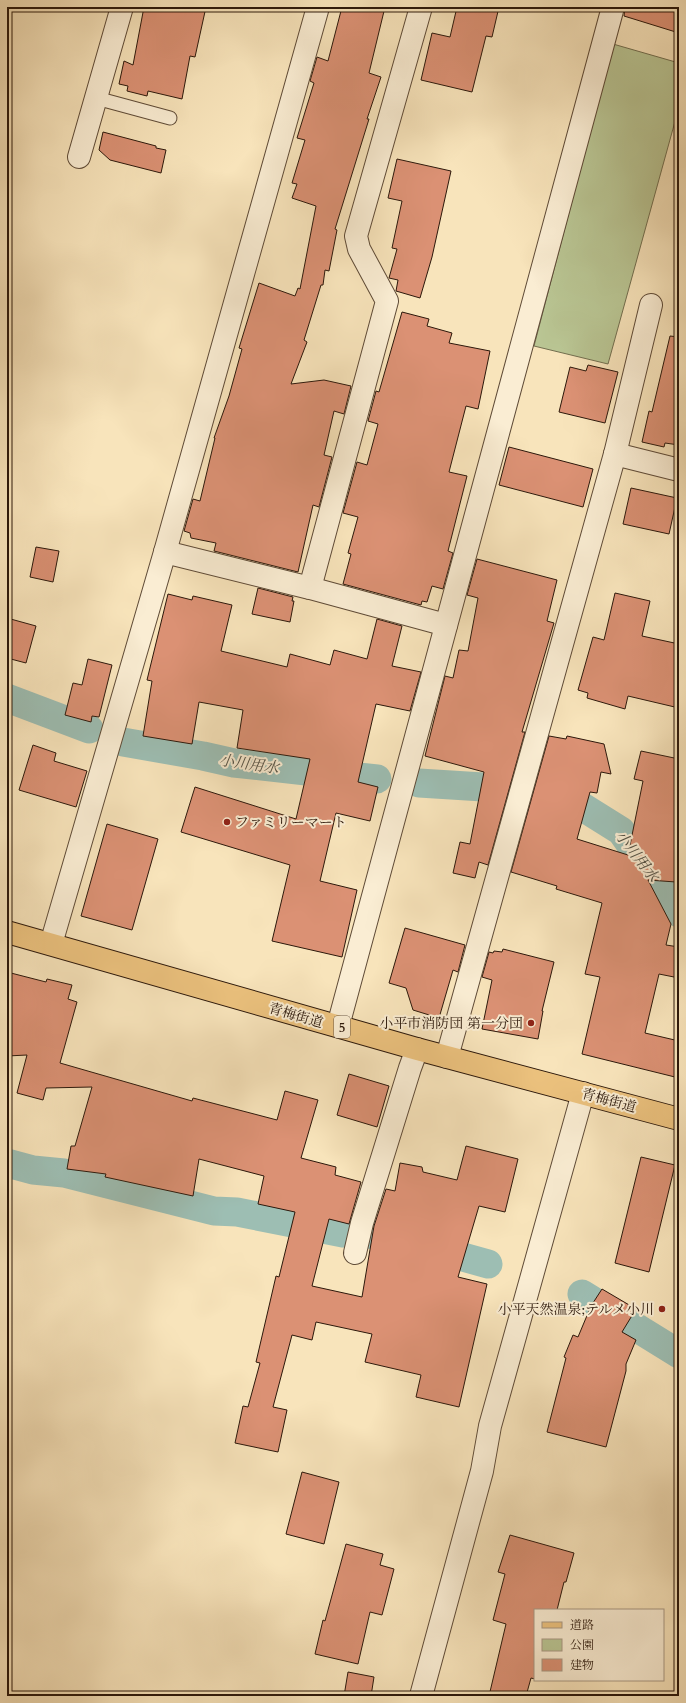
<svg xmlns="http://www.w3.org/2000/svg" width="686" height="1703" viewBox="0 0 686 1703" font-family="Cardo,'Noto Serif JP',serif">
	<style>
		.green { fill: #b9c593; stroke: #726e4f }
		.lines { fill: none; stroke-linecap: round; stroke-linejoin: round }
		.canal { stroke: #9dbeb3; stroke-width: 29 }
		.building { fill: #db9174; stroke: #2c180b }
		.service-casing { stroke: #5f4b37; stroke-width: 15 }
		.minor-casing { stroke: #5f4b37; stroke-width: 24 }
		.tertiary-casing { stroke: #5f4b37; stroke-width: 24 }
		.primary-casing { stroke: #2c180b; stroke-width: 24 }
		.service { stroke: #faedd3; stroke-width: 13 }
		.minor { stroke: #faedd3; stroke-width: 22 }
		.tertiary { stroke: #faedd3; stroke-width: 22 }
		.primary { stroke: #ecc27e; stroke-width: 22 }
		.poi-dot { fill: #8f2418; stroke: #faedd3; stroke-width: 1.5 }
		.labels { text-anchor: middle; stroke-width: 4; stroke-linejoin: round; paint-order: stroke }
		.shield { fill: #faedd3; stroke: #6a5847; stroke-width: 1 }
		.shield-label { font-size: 13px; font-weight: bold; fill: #2c180b }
		.poi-label { font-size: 14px; fill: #2c180b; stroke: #faedd3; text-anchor: end }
		.street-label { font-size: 14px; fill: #2c180b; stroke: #faedd3 }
		.water-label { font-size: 15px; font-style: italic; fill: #545246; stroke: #faedd3 }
	</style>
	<rect width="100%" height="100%" fill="#f8e4bb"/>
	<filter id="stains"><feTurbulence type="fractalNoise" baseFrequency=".005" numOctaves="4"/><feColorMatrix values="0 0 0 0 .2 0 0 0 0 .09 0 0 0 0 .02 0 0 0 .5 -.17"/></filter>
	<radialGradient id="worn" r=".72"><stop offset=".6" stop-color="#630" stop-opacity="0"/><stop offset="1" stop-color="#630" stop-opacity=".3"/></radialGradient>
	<!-- green -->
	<path class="green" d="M613 44 679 63V107L608 364 534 346Z"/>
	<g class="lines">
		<!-- canal -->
		<g class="canal">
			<path d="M7 698 89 729"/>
			<path d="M123 742 203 756 234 763 377 779"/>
			<path d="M419 783 499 788"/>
			<path d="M548 797 573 801 621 831 679 913"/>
			<path d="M7 1163 33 1170 64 1173 214 1211 237 1212 343 1233 384 1235 488 1264"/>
			<path d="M582 1294 679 1354"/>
		</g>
	</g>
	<!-- building -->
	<g class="building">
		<path d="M144 7H206L195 57 190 56 182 99 148 91 147 96 127 91 128 86 119 84 124 61 133 65Z"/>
		<path d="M342 7H385L369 73 381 77 367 119H369L335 229 337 230 329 271 325 270 323 285H321L304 340 307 342 291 384 324 380 351 386 344 414 334 411 324 455 332 457 319 507 313 505 298 572 214 551 216 543 191 538 190 533 184 531 193 499 200 501 215 438H214L229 396 242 349 239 348 259 283 295 296 298 288 300 289 316 206 292 198 297 184 292 183 305 140 297 138 314 83 310 81 317 57 328 61Z"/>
		<path d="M457 7H499L492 37 486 36 472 92 421 80 432 33 450 37Z"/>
		<path d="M625 7H679V33L624 16Z"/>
		<path d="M103 132 156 146V148L166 150 161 173 110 160 99 150Z"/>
		<path d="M397 159 451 171 432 257 420 298 396 291 398 280 389 278 397 249 392 248 402 201 388 198Z"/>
		<path d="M402 312 429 319 427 326 452 333 449 343 490 351 478 409 466 406 449 472 467 476 448 551 453 553 443 589 432 586 427 602 422 601 421 605 343 584 351 554 348 553 358 517 343 513 357 462 367 465 378 424 368 421 376 391 379 392Z"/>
		<path d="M670 336 679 337V445L665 443 664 447 642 442 649 411 652 412Z"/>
		<path d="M588 365 618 372 605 423 559 412 570 367 586 371Z"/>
		<path d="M509 447 593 469 583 507 499 485Z"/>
		<path d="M631 488 677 498 669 534 623 524Z"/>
		<path d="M36 547 59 551 53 582 30 577Z"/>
		<path d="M477 559 557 580 547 621 554 623 522 732H525L488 865 479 862 475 878 453 873 460 842 470 844 484 772 425 756 445 676 453 678 459 650 468 651 478 598 467 595Z"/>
		<path d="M258 588 293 597 292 601H294L290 622 252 614Z"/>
		<path d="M615 593 650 601 642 636 679 644V708L628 696 625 709 587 698 588 693 578 690 593 637 604 640Z"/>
		<path d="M168 594 192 600 193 596 232 605 221 651 287 667 290 654 330 665 334 650 367 659 377 619 402 626 392 666 421 672 410 711 376 704 358 782 378 787 370 821 336 813 320 881 357 890 342 957 272 941 290 865 181 832 195 787 296 819 310 759 237 748 243 710 199 702 192 744 143 736 152 681 147 680Z"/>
		<path d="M7 618 36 626 26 663 7 658Z"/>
		<path d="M88 659 112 665 99 717 92 716 91 722 65 715 73 683 82 685Z"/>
		<path d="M549 736 566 739 567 736 604 744 611 774 601 772 597 793 590 792 577 839 628 855 643 781 634 779 641 751 679 759V857L676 882 648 880 671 924 666 945 679 947V978L659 974 645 1033 679 1041V1078L582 1054 600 977 585 974 602 903 556 889 557 886 511 872Z"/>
		<path d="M33 745 56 753 54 761 87 771 76 807 19 790Z"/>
		<path d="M107 824 158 839 132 930 81 916Z"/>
		<path d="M405 928 465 945 458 972 453 970 439 1018 413 1010 406 988 389 983Z"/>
		<path d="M503 949 554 962 542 1011H543L538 1039 482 1029 492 980 482 977 489 952 493 953 494 951 502 952Z"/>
		<path d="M7 972 46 982 47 979 72 985 68 999 77 1002 60 1063 192 1101 193 1098 277 1120 285 1091 318 1100 301 1158 336 1167 335 1175 361 1182 349 1224 329 1219 312 1286 362 1297 374 1226 386 1189 395 1191 400 1163 422 1167 423 1172 457 1180 466 1146 518 1159 505 1212 479 1206 458 1277 487 1284 459 1407 416 1397 421 1375 365 1362 372 1334 316 1322 312 1340 292 1335 273 1407 287 1410 278 1452 235 1443 243 1406 248 1407 260 1363 256 1362 270 1302 276 1276 279 1277 295 1212 258 1204 264 1176 199 1159 193 1196 105 1177 106 1174 67 1169 71 1146H75L92 1087 46 1088 43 1100 17 1093 27 1055 7 1056Z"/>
		<path d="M349 1074 389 1086 377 1127 337 1115Z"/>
		<path d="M641 1157 675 1165 649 1272 615 1263Z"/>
		<path d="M602 1289 636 1309 622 1332 636 1340 626 1364V1371L606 1447 547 1432 566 1358 564 1357 573 1335 578 1337 591 1306Z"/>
		<path d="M302 1472 339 1482 324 1544 286 1534Z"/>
		<path d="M510 1535 574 1553 566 1582H564L557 1610H535V1679L531 1678 526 1696H489L506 1624 493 1620 505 1574 498 1572Z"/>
		<path d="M346 1544 383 1554 380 1565 394 1569 382 1615 370 1612 358 1664 315 1654 323 1620 325 1621Z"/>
		<path d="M348 1672 374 1677 371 1696H344Z"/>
	</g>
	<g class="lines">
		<!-- service casing -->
		<g class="service-casing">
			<path id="service" d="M96 98 170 118"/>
		</g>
		<!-- minor casing -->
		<g class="minor-casing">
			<g id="minor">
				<path d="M79 157 122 7"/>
				<path d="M615 454 679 470"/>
				<path d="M165 552 310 588 446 625"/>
				<path d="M310 588 387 301 359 249 356 236 421 7"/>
				<path d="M51 944 165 552 318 7"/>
				<path d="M338 1026 613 7"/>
				<path d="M447 1057 615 454 651 305"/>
				<path d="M355 1253 362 1223 410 1068 417 1049"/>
			</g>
		</g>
		<!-- tertiary casing -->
		<g class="tertiary-casing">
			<path id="tertiary" d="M421 1696 482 1471 490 1426 583 1093"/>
		</g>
		<!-- primary casing -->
		<g class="primary-casing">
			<path id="primary" d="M7 932 417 1049 679 1119"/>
		</g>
		<!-- service -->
		<use href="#service" class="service"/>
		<!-- minor -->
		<use href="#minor" class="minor"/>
		<!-- tertiary -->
		<use href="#tertiary" class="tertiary"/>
		<!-- primary -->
		<use href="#primary" class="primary"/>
	</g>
	<!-- markers -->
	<g class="poi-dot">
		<circle cx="227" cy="822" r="4"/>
		<circle cx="531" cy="1023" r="4"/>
		<circle cx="662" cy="1309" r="4"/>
	</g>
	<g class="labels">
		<!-- shield labels -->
		<rect class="shield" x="334" y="1016" width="16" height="22" rx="3"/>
		<g class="shield-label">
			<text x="342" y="1032">5</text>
		</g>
		<!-- poi labels -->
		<g class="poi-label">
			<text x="235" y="827" text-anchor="start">ファミリーマート</text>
			<text x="523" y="1028">小平市消防団 第一分団</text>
			<text x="654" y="1314">小平天然温泉;テルメ小川</text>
		</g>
		<!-- street labels -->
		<g class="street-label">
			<text transform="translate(296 1015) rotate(16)" y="5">青梅街道</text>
			<text transform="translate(609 1100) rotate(15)" y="5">青梅街道</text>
		</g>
		<!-- water labels -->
		<g class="water-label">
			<text transform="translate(249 764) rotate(8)" y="5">小川用水</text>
			<text transform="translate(637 856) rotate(52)" y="5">小川用水</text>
		</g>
	</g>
	<!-- margin -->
	<rect width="686" height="1703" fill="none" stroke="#f8e4bb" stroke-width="24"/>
	<rect x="8" y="8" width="670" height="1687" fill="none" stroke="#2c180b" stroke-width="2"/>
	<rect x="12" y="12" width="662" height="1679" fill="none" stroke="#2c180b"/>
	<!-- legend -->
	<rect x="534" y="1609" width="130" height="72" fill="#faedd3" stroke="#a89883"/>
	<rect x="542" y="1622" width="20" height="6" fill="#ecc27e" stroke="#a89883"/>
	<text x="570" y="1629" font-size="12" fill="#2c180b">道路</text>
	<rect x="542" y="1639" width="20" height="12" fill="#b9c593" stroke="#a89883"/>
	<text x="570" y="1649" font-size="12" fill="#2c180b">公園</text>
	<rect x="542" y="1659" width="20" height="12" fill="#db9174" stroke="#a89883"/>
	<text x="570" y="1669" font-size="12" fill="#2c180b">建物</text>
	<rect width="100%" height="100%" filter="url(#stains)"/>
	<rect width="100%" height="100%" fill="url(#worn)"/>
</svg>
